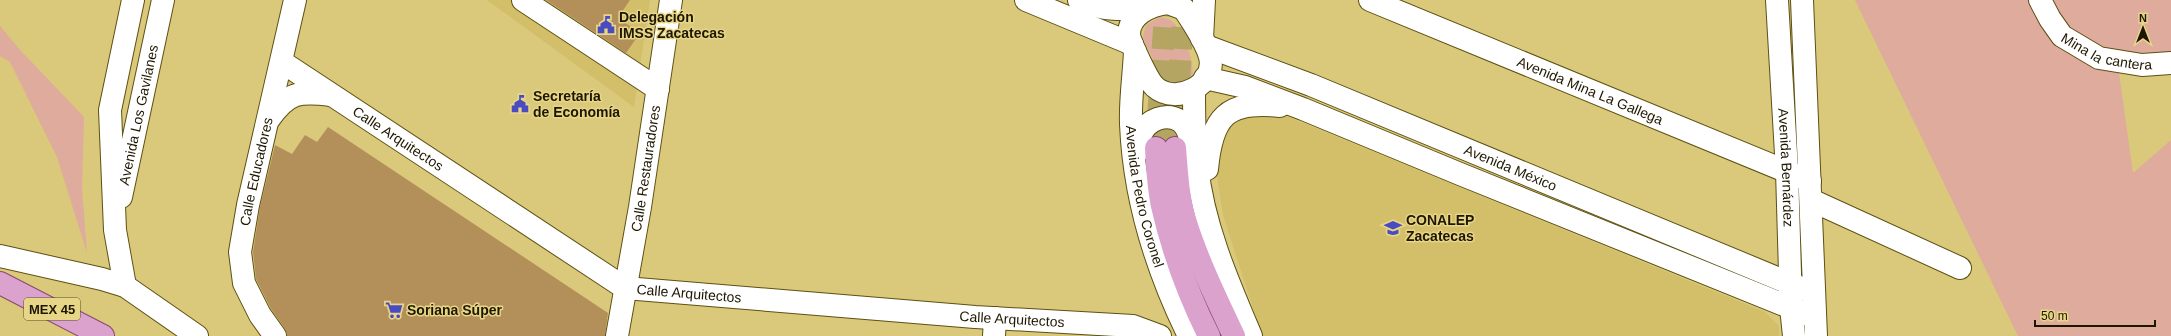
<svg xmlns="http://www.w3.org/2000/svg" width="2171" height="336" viewBox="0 0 2171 336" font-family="Helvetica,sans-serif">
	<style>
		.built { fill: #d3bf69 }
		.green { fill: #deab9c }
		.building { fill: #b3905a }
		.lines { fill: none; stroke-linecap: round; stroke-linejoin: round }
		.major-tunnel { stroke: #b4a562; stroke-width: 22; stroke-dasharray: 22 11; stroke-linecap: butt }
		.minor-casing { stroke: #5d5012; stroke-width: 24 }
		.major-casing { stroke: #894970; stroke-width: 24 }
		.minor { stroke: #fff; stroke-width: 22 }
		.major { stroke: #dba2ce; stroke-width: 22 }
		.labels { text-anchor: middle; stroke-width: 3; stroke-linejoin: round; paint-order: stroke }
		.shield { fill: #e7d588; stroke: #5a5029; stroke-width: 1 }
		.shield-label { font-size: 13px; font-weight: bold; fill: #1e1700 }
		.poi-label { font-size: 14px; font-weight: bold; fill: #1e1700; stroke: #e7d588; text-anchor: start }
		.street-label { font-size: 14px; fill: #1e1700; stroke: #e7d588 }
	</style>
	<rect width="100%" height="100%" fill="#dac87b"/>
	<!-- built -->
	<g class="built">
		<path d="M487 0H650L634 107Z"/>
		<path d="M1248 112 1281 114 1765 312 1779 326V336H1262L1223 215 1217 176 1221 142 1233 121Z"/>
	</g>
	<!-- green -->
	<g class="green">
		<path d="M1855 0H2171V71L2145 74 2119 73 2133 173 2171 140V336H2018Z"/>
		<path d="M1160 17C1165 18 1170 19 1174 23 1183 33 1196 65 1192 77L1179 85 1164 81 1144 41 1143 36 1146 25Z"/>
		<path d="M0 26 20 50 84 117 82 189 87 253 57 157 10 62 0 56Z"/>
	</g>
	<!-- building -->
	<g class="building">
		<path d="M546 0H630L618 18 640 33 626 53Z"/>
		<path d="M328 127 608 313 605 336H287L285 329 271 309 256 279 253 252 260 207 275 145 292 154 305 135 317 142Z"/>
	</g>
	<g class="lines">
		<!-- major-tunnel -->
		<g class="major-tunnel">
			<path d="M1156 148 1166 0"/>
			<path d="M1175 148 1184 0"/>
		</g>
		<!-- minor casing -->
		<g class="minor-casing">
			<g id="minor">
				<path d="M523 0 658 89"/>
				<path d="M1026 0 1132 44"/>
				<path d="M1079 0C1102 11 1124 10 1149 7V5"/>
				<path id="s1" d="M1370 0 1810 181"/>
				<path id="s2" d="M1777 0 1787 171 1791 307 1794 336"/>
				<path d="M1802 0 1816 336"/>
				<path id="s3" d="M2040 0 2050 19 2062 36 2099 58 2142 65 2171 63"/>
				<path d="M1168 3 1184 9C1193 23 1206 41 1210 57 1217 84 1177 106 1155 87 1148 81 1132 46 1129 36 1128 15 1150 5 1168 3Z"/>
				<path d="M1202 39 1204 0"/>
				<path id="s4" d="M1206 46 1311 85 1813 293"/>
				<path id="s5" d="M1135 51C1134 75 1130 100 1131 124 1134 197 1157 271 1189 336"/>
				<path id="s6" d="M282 62 625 288 975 317 1133 326 1160 336"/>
				<path d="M1205 78 1245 87 1303 109 1460 174 1814 317"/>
				<path d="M1194 90C1194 115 1194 141 1197 166 1203 225 1228 282 1251 336"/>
				<path d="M269 119C288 92 299 91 331 95"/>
				<path d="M1137 152C1138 147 1138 140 1141 134 1147 120 1166 112 1180 121 1188 126 1190 137 1192 146"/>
				<path d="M1207 169C1212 117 1226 100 1280 106"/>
				<path id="s7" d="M121 197 163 0"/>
				<path d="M1811 200 1960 268"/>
				<path d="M0 256 102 279 125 286 197 336"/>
				<path d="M125 286 115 230 110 110 133 0"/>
				<path id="s8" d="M275 336 260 315 244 283 240 252 248 205 295 0"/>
				<path id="s9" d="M617 336 640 207 671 0"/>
				<path d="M994 336 995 318"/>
			</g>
		</g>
		<!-- major casing -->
		<g class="major-casing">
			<g id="major">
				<path d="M1156 148C1157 168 1158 187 1162 206 1172 250 1189 296 1209 336"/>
				<path d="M1175 148C1177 172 1178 197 1185 220 1198 261 1216 298 1234 336"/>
				<path d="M0 283 103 336"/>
			</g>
		</g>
		<!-- minor -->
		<use href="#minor" class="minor"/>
		<!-- major -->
		<use href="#major" class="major"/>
	</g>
	<!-- icons -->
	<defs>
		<g id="civic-bare" transform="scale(1.38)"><path d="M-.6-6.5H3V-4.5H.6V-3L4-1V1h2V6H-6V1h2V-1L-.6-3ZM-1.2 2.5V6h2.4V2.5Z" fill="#494bc1" stroke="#e7d588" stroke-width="2.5" paint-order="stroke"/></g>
		<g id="school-bare" transform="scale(1.38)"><path d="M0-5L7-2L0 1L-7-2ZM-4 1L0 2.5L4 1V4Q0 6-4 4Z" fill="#494bc1" stroke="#e7d588" stroke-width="2.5" paint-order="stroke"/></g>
		<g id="supermarket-bare" transform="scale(1.38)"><path d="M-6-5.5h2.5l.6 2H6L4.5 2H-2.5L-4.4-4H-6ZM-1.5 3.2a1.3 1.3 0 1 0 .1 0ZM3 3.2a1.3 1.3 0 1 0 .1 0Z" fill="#494bc1" stroke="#e7d588" stroke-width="2.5" paint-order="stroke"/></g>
	</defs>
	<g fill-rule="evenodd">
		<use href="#civic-bare" x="606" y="25"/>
		<use href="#civic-bare" x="520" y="104"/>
		<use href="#school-bare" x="1393" y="228"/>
		<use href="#supermarket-bare" x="394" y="310"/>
	</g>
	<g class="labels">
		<!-- shield labels -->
		<rect class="shield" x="24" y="298" width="56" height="22" rx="3"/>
		<g class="shield-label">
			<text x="52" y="314">MEX 45</text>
		</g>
		<!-- poi labels -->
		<g class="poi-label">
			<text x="619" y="22">Delegación<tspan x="619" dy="16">IMSS Zacatecas</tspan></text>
			<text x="533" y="101">Secretaría<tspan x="533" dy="16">de Economía</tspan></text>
			<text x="1406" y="225">CONALEP<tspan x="1406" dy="16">Zacatecas</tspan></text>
			<text x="407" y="315">Soriana Súper</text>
		</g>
		<!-- street labels -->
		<g class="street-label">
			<text dy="5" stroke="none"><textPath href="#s3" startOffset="91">Mina la cantera</textPath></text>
			<text dy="5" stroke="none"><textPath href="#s1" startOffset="238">Avenida Mina La Gallega</textPath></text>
			<text dy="5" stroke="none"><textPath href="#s7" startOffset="84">Avenida Los Gavilanes</textPath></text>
			<text dy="5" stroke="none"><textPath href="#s6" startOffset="139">Calle Arquitectos</textPath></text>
			<text dy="5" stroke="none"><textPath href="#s9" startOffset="170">Calle Restauradores</textPath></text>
			<text dy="5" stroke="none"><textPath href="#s4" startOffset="328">Avenida México</textPath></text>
			<text dy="5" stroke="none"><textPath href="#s2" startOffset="168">Avenida Bernárdez</textPath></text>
			<text dy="5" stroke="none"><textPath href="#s8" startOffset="175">Calle Educadores</textPath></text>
			<text dy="5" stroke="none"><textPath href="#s5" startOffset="147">Avenida Pedro Coronel</textPath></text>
			<text dy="5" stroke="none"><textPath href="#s6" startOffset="475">Calle Arquitectos</textPath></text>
			<text dy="5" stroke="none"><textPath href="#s6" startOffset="799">Calle Arquitectos</textPath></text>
		</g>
	</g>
	<!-- north arrow -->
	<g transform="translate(2143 28)" stroke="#e7d588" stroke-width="3" paint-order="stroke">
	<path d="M0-3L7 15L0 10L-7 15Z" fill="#1e1700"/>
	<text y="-6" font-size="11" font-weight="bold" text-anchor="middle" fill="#1e1700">N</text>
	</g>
	<!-- scale -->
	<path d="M2035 320v6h120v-6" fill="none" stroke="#1e1700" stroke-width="2"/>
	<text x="2041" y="320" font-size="12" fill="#1e1700" stroke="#e7d588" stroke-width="3" paint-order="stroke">50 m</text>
</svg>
